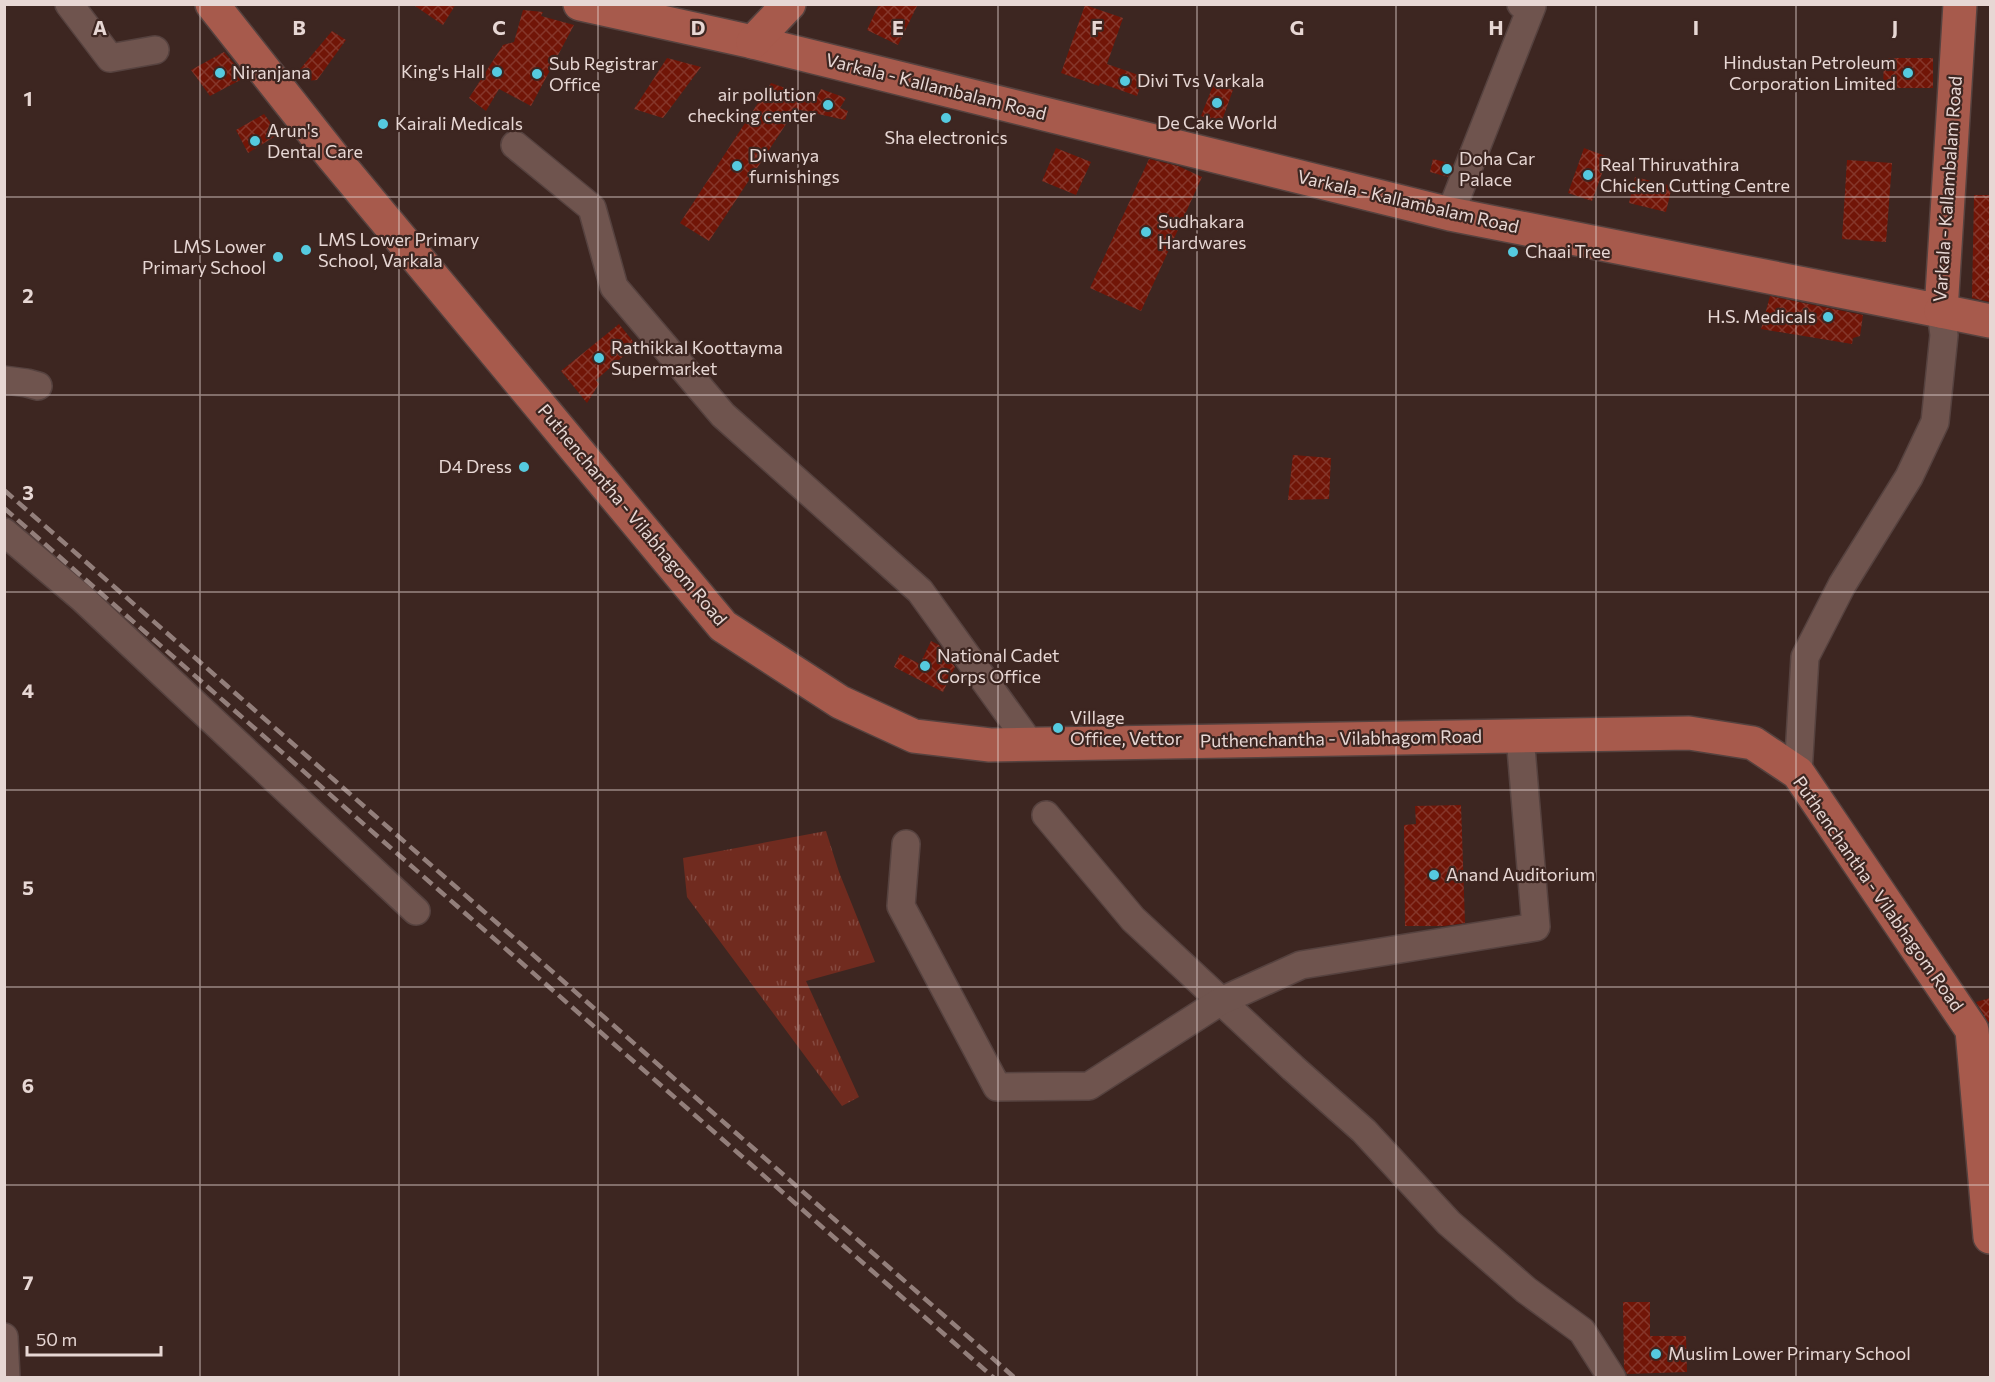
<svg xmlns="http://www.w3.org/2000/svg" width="1995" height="1382" viewBox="0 0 1995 1382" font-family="Commissioner,sans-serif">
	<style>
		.park { fill: url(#park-tufts) }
		.building { fill: url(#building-cross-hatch) }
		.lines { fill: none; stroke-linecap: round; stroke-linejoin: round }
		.minor-casing { stroke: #56423f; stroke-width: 30 }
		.major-casing { stroke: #56423f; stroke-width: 36 }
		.minor { stroke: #6f544e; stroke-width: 27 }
		.major { stroke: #a75a4c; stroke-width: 33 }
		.rail { stroke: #937f7b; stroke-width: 4.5; stroke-dasharray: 12 6; stroke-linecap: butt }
		.grid { fill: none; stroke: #e7d7d4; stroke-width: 1.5; stroke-opacity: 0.55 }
		.poi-dot { fill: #55cadf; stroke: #3d2621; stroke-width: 2 }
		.labels { text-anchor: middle; stroke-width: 4.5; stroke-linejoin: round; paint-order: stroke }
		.poi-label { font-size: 18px; fill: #e7d7d4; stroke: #3d2621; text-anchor: start }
		.street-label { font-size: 18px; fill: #e7d7d4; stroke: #3d2621 }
		.grid-label { font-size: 20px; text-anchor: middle; font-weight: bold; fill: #e7d7d4; stroke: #3d2621; stroke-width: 4.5; stroke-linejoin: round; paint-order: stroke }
	</style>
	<defs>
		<pattern id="park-tufts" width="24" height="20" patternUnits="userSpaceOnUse" patternTransform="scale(1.5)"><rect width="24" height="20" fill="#702b1f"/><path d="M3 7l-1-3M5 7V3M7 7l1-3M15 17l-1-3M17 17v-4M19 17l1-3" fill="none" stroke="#84493f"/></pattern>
		<pattern id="building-cross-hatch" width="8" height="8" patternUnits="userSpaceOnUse" patternTransform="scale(1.5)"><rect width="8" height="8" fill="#711507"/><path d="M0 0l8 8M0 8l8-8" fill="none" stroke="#85362a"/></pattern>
	</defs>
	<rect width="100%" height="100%" fill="#3d2621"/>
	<!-- park -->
	<path class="park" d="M826 831 839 872 875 962 806 981 859 1097 842 1106 687 897 683 858Z"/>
	<!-- building -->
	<g class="building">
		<path d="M412 4H456L443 25Z"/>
		<path d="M879 4H918L898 45 867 30Z"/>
		<path d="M1085 5 1123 18 1107 64 1144 77 1137 96 1100 83 1099 86 1061 73Z"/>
		<path d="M523 10 543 12 541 16 574 25 531 106 499 89 486 111 469 98 503 45 514 42Z"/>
		<path d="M332 31 346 40 317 80 306 81 296 74Z"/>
		<path d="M224 52 246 77 210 96 191 70Z"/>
		<path d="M667 58 701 67 663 118 634 109Z"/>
		<path d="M1884 58H1933V88H1883Z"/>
		<path d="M771 83 816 99 821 89 846 98 840 108 848 111 845 120 796 109 709 241 680 223Z"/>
		<path d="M1214 83 1233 90 1221 123 1201 116Z"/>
		<path d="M264 114 279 134 248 153 236 130Z"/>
		<path d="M1056 148 1091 162 1076 195 1042 181Z"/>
		<path d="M1584 148 1608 157 1592 201 1568 193Z"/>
		<path d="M1149 159 1178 166 1202 177 1141 311 1090 288Z"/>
		<path d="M1433 159 1453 164 1448 177 1430 172Z"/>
		<path d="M1847 160 1892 163 1886 242 1842 239Z"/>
		<path d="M1635 177 1672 186 1666 212 1629 203Z"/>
		<path d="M1974 195H1990V302L1972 298Z"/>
		<path d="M1770 296 1863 315 1860 336 1853 338 1852 344 1761 329Z"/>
		<path d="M619 324 636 345 596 380 599 384 587 403 561 371Z"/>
		<path d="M1293 455 1331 458 1329 499 1288 500Z"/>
		<path d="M931 641 939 645 955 667 943 692 894 667 900 654 920 664Z"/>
		<path d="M1461 805 1465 923 1444 926H1405L1404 825 1416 824 1415 806Z"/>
		<path d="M1990 998V1021L1988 1022 1976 1002Z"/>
		<path d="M1623 1302H1650V1336H1686L1687 1372 1627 1374 1624 1368Z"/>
	</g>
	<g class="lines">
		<!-- minor casing -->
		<g class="minor-casing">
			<g id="minor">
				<path d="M69 4 110 58 155 50"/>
				<path d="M515 145 592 208 614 287 723 415 920 591 1031 745"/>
				<path d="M1450 214 1532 6 1521 4"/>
				<path d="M4 380 27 383 38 386"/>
				<path d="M4 532 82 598 416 911"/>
				<path d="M1798 773 1805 657 1842 585 1909 477 1935 422 1944 335 1941 311"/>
				<path d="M1046 815 1133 919 1293 1068 1364 1131 1449 1223 1526 1290 1582 1331 1612 1378"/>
				<path d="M906 844 901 906 997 1087 1089 1086 1221 1001 1301 965 1536 927 1520 736"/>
				<path d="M4 1337 6 1378"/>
			</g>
		</g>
		<!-- major casing -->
		<g class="major-casing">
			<g id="major">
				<path d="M212 4 333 157 723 626 840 702 914 736 990 745 1689 733 1753 743 1798 773 1972 1030 1990 1237"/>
				<path d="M580 4 753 42 1450 214 1941 311 1960 4"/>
				<path d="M753 42 789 4"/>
				<path d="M1941 311 1990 321"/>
			</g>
		</g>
		<!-- minor -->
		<use href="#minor" class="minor"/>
		<!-- major -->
		<use href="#major" class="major"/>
		<!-- rail -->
		<g class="rail">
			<path d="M4 490 1015 1378"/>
			<path d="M4 508 994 1378"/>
		</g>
	</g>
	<!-- grid -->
	<path class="grid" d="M200 4V1378M399 4V1378M598 4V1378M798 4V1378M998 4V1378M1197 4V1378M1396 4V1378M1596 4V1378M1796 4V1378M4 197H1990M4 395H1990M4 592H1990M4 790H1990M4 987H1990M4 1185H1990"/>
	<!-- markers -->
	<g class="poi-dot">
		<circle cx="497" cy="72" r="6"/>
		<circle cx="220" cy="73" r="6"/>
		<circle cx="1908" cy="73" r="6"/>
		<circle cx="537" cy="74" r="6"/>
		<circle cx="1125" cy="81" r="6"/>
		<circle cx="1217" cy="103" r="6"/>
		<circle cx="828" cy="105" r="6"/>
		<circle cx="946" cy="118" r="6"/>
		<circle cx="383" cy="124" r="6"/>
		<circle cx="255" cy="141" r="6"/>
		<circle cx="737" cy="166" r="6"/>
		<circle cx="1447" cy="169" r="6"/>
		<circle cx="1588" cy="175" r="6"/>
		<circle cx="1146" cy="232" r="6"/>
		<circle cx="306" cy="250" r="6"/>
		<circle cx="1513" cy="252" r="6"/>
		<circle cx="278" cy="257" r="6"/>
		<circle cx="1828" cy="317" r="6"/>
		<circle cx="599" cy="358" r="6"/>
		<circle cx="524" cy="467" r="6"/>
		<circle cx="925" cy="666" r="6"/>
		<circle cx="1058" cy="728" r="6"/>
		<circle cx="1434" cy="875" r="6"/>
		<circle cx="1656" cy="1354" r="6"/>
	</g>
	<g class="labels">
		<!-- poi labels -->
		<g class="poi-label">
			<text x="1896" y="69" text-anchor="end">Hindustan Petroleum<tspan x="1896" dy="21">Corporation Limited</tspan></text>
			<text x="549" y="70">Sub Registrar<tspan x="549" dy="21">Office</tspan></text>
			<text x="485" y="78" text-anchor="end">King's Hall</text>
			<text x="232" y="79">Niranjana</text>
			<text x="1137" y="87">Divi Tvs Varkala</text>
			<text x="816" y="101" text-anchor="end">air pollution<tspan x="816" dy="21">checking center</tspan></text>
			<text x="1217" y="129" text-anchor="middle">De Cake World</text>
			<text x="395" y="130">Kairali Medicals</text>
			<text x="267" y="137">Arun's<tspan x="267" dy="21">Dental Care</tspan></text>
			<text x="946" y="144" text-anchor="middle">Sha electronics</text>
			<text x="749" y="162">Diwanya<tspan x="749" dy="21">furnishings</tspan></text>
			<text x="1459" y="165">Doha Car<tspan x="1459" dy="21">Palace</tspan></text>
			<text x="1600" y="171">Real Thiruvathira<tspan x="1600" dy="21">Chicken Cutting Centre</tspan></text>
			<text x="1158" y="228">Sudhakara<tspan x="1158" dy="21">Hardwares</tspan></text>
			<text x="318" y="246">LMS Lower Primary<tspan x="318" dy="21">School, Varkala</tspan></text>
			<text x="266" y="253" text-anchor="end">LMS Lower<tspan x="266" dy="21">Primary School</tspan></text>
			<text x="1525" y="258">Chaai Tree</text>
			<text x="1816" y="323" text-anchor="end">H.S. Medicals</text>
			<text x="611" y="354">Rathikkal Koottayma<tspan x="611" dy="21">Supermarket</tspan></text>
			<text x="512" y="473" text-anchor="end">D4 Dress</text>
			<text x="937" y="662">National Cadet<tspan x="937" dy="21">Corps Office</tspan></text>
			<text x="1070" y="724">Village<tspan x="1070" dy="21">Office, Vettor</tspan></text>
			<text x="1446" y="881">Anand Auditorium</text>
			<text x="1668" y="1360">Muslim Lower Primary School</text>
		</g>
		<!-- street labels -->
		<g class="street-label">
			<text transform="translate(936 87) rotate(14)" y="6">Varkala - Kallambalam Road</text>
			<text transform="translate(1948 189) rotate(-86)" y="6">Varkala - Kallambalam Road</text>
			<text transform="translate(1408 202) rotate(13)" y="6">Varkala - Kallambalam Road</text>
			<text transform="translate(632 515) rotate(50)" y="6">Puthenchantha - Vilabhagom Road</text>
			<text transform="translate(1341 739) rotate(-1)" y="6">Puthenchantha - Vilabhagom Road</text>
			<text transform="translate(1878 894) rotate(55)" y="6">Puthenchantha - Vilabhagom Road</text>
		</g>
	</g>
	<g class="grid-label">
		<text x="100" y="35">A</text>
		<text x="299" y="35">B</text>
		<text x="499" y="35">C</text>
		<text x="698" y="35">D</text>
		<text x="898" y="35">E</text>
		<text x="1097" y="35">F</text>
		<text x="1297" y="35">G</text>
		<text x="1496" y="35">H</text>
		<text x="1696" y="35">I</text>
		<text x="1895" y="35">J</text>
		<text x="28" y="106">1</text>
		<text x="28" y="303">2</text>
		<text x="28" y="500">3</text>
		<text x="28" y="698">4</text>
		<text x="28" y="895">5</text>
		<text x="28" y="1093">6</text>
		<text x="28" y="1290">7</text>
	</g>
	<!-- border -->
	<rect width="1995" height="1382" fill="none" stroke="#e7d7d4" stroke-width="12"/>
	<!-- scale -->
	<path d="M27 1346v9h134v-9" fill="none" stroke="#e7d7d4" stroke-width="3"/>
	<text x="36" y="1346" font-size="18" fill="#e7d7d4" stroke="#3d2621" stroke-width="4.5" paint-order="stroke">50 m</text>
</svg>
